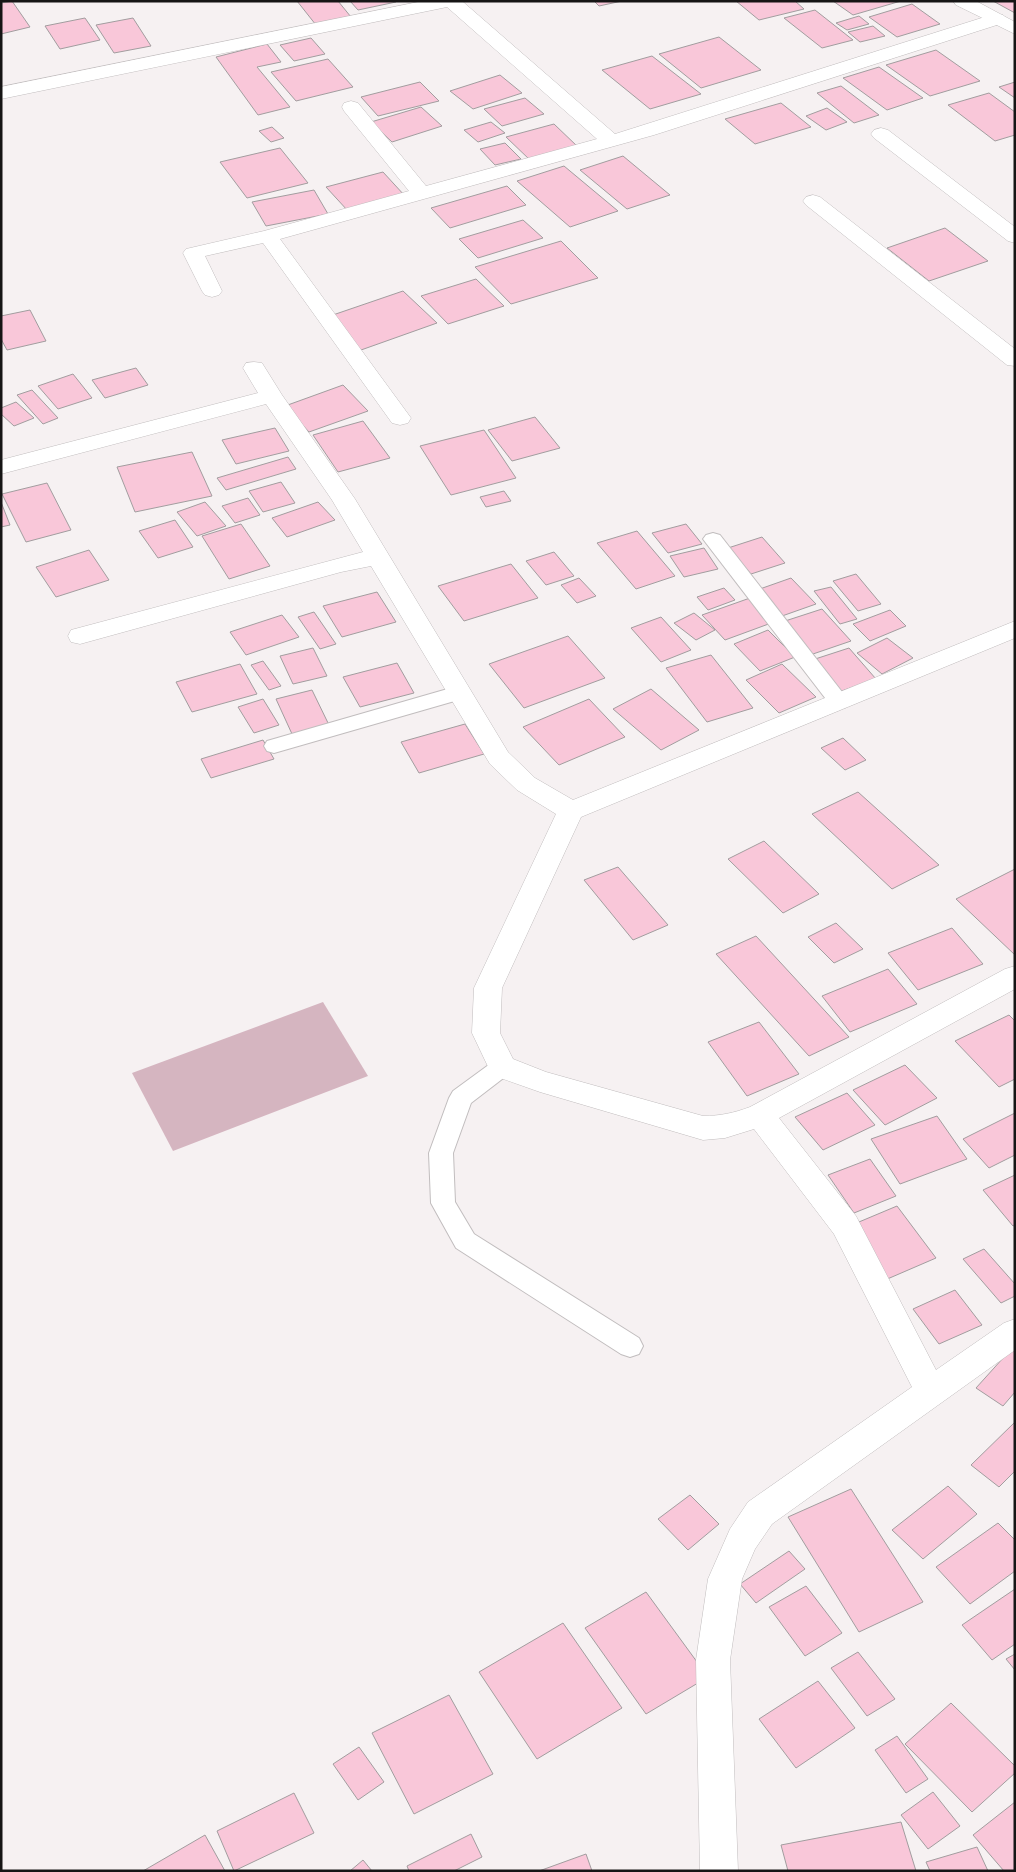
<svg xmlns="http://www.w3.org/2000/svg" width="1016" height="1872" viewBox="0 0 1016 1872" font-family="'PT Sans',sans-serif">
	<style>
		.green { fill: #d5b5c0 }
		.building { fill: #f9c7d9; stroke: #a29d9f }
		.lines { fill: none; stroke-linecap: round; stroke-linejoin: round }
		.lane-casing { stroke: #c1bdbe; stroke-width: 2 }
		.street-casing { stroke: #c1bdbe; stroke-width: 1 }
		.secondary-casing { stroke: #c1bdbe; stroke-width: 1 }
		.lane { fill: #fff; fill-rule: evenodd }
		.street { fill: #fff; fill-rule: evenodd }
		.secondary { fill: #fff; fill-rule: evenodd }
	</style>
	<rect width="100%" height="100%" fill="#f6f1f2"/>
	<!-- green -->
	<path class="green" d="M323 1002 368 1076 173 1151 132 1073Z"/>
	<!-- building -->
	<g class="building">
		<path d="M12 1 30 27 1 34V3Z"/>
		<path d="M297 1H338L351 17 316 25Z"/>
		<path d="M350 1H396V2L358 10Z"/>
		<path d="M594 1H622L599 6Z"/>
		<path d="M736 1H795L804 9 759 20Z"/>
		<path d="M833 1H901L853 15Z"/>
		<path d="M993 1H1015V13Z"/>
		<path d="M912 4 940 24 897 37 869 17Z"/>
		<path d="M815 10 853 40 822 48 784 18Z"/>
		<path d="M859 16 869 24 847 30 836 23Z"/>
		<path d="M85 18 100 40 60 49 45 26Z"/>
		<path d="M133 18 151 46 114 53 96 25Z"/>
		<path d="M873 26 885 36 860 42 848 32Z"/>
		<path d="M719 37 761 70 701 88 659 54Z"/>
		<path d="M311 38 325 54 294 61 280 45Z"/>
		<path d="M267 44 281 62 257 67 290 107 258 115 216 57Z"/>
		<path d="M936 50 980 81 930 96 886 65Z"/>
		<path d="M652 56 701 94 650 109 602 70Z"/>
		<path d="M328 59 353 87 296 101 271 72Z"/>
		<path d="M879 67 923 98 887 110 843 78Z"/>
		<path d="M500 75 522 93 473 109 450 91Z"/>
		<path d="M420 82 439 101 378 116 361 97Z"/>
		<path d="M1015 82V98L999 87Z"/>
		<path d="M841 86 879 115 854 123 817 93Z"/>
		<path d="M989 93 1015 112V135L995 141 948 105Z"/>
		<path d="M525 98 544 114 502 126 484 109Z"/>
		<path d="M781 103 811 127 755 144 725 119Z"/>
		<path d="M421 107 442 126 392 142 371 122Z"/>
		<path d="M827 108 847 122 826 130 806 116Z"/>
		<path d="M491 122 505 133 478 142 464 130Z"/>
		<path d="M554 124 578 147 530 160 506 137Z"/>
		<path d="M272 127 284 138 271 142 259 131Z"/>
		<path d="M505 143 521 159 495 165 480 149Z"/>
		<path d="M280 148 308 183 247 198 220 162Z"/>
		<path d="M623 156 670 195 627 209 580 170Z"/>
		<path d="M564 166 618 211 570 227 517 181Z"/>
		<path d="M383 172 405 196 348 211 326 187Z"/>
		<path d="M507 186 526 205 450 228 431 208Z"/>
		<path d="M314 190 328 214 266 226 252 202Z"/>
		<path d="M523 220 543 238 478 258 459 239Z"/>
		<path d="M945 228 988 261 929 281 887 248Z"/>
		<path d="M561 241 598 278 511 304 475 267Z"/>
		<path d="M476 279 504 306 448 324 421 296Z"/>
		<path d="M403 291 437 323 361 350 327 317Z"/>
		<path d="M30 310 46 341 7 350 1 339V316Z"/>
		<path d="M136 368 148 385 105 398 92 380Z"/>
		<path d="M73 374 92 398 58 409 38 386Z"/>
		<path d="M343 385 368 411 309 432 285 406Z"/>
		<path d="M32 390 58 418 43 424 17 395Z"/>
		<path d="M16 402 34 418 14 426 1 414V408Z"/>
		<path d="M535 417 560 448 512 461 488 430Z"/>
		<path d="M363 421 390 458 338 472 313 435Z"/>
		<path d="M275 428 289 451 236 464 222 440Z"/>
		<path d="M484 430 516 478 451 495 420 446Z"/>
		<path d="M192 452 212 496 135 512 117 467Z"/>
		<path d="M288 457 296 469 226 490 217 478Z"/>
		<path d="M281 482 295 503 263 512 249 491Z"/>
		<path d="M47 483 71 530 26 542 2 494Z"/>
		<path d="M504 491 511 501 486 507 480 497Z"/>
		<path d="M248 498 260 515 235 523 222 506Z"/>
		<path d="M1 502 10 525 1 527Z"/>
		<path d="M205 502 226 526 197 536 177 512Z"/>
		<path d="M318 502 335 520 287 537 272 518Z"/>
		<path d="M175 520 193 547 158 558 139 531Z"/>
		<path d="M241 524 270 566 229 579 202 536Z"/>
		<path d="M686 524 702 544 668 553 652 533Z"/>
		<path d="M637 531 675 576 636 589 597 543Z"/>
		<path d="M762 537 785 563 751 574 728 548Z"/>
		<path d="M704 548 718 569 684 577 670 556Z"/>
		<path d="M89 550 109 580 56 597 36 567Z"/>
		<path d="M554 552 574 576 546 585 526 561Z"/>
		<path d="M511 564 538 598 464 621 438 586Z"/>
		<path d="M856 574 881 604 858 611 833 581Z"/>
		<path d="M579 578 596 596 577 603 561 585Z"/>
		<path d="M791 578 816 604 782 616 757 590Z"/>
		<path d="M831 587 857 619 840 624 814 591Z"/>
		<path d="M724 588 735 600 708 610 697 597Z"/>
		<path d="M377 592 396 622 342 637 323 606Z"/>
		<path d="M750 598 774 622 725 640 702 615Z"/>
		<path d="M822 609 851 641 810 655 782 622Z"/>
		<path d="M890 610 906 626 870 641 853 624Z"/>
		<path d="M314 612 336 644 320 649 298 617Z"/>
		<path d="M694 613 715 630 696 640 674 623Z"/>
		<path d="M282 615 299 637 246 655 230 632Z"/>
		<path d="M661 617 691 650 661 662 631 628Z"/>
		<path d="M768 630 795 657 760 671 734 644Z"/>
		<path d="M568 636 605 678 524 708 489 664Z"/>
		<path d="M887 638 913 658 882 674 857 653Z"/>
		<path d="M313 648 327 676 293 684 280 656Z"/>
		<path d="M849 648 876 679 836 693 809 661Z"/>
		<path d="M711 655 753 708 707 722 666 668Z"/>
		<path d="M263 661 281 686 269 690 251 665Z"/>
		<path d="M397 663 414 693 360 707 343 677Z"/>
		<path d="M240 664 257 694 192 712 176 682Z"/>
		<path d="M782 664 816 697 779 713 746 680Z"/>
		<path d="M651 689 699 730 661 750 613 709Z"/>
		<path d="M312 690 329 725 292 734 276 699Z"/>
		<path d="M263 699 279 725 254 733 238 707Z"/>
		<path d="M589 699 625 737 559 765 523 727Z"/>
		<path d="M465 724 484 754 419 773 401 742Z"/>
		<path d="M843 738 866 760 845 770 821 748Z"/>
		<path d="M263 740 274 759 211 778 201 759Z"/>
		<path d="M858 792 939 865 892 889 812 814Z"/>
		<path d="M764 841 819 894 783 913 728 859Z"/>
		<path d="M618 867 668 925 633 940 584 880Z"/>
		<path d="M1015 869V955L956 899Z"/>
		<path d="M836 923 863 949 834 963 808 937Z"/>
		<path d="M952 928 983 964 918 990 888 953Z"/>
		<path d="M756 936 849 1037 809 1056 716 954Z"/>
		<path d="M888 969 917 1004 850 1032 822 996Z"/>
		<path d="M1009 1015 1015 1021V1079L999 1087 955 1041Z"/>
		<path d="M759 1022 799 1074 747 1096 708 1042Z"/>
		<path d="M905 1065 937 1098 885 1125 853 1090Z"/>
		<path d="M847 1093 875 1125 823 1150 795 1117Z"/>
		<path d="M1015 1113V1155L989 1168 963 1139Z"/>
		<path d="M937 1116 967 1159 900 1184 871 1139Z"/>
		<path d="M870 1159 896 1196 854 1213 828 1175Z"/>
		<path d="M1015 1175V1225L1013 1226 983 1190Z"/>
		<path d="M897 1206 936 1258 885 1280 847 1227Z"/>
		<path d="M984 1249 1015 1284V1296L1001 1303 963 1259Z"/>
		<path d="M955 1290 982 1325 939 1344 913 1309Z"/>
		<path d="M1013 1347 1015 1349V1392L1003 1406 976 1388Z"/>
		<path d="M1015 1422V1471L999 1487 971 1465Z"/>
		<path d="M948 1486 977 1514 923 1559 892 1530Z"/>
		<path d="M851 1489 923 1602 859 1632 788 1517Z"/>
		<path d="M690 1495 719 1524 688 1550 658 1519Z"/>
		<path d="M998 1523 1015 1540V1571L970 1604 936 1567Z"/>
		<path d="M789 1551 805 1569 756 1603 740 1584Z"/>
		<path d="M806 1586 842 1633 805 1656 769 1607Z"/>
		<path d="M1015 1589V1644L992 1660 962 1625Z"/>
		<path d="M646 1592 708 1677 646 1714 585 1628Z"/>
		<path d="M563 1623 622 1708 537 1759 479 1672Z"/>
		<path d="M858 1652 895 1699 867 1716 831 1668Z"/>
		<path d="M1015 1654V1670L1006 1659Z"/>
		<path d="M818 1681 855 1728 796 1768 759 1719Z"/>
		<path d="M449 1695 493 1774 414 1814 372 1733Z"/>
		<path d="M951 1703 1015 1766V1773L972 1812 905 1744Z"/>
		<path d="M897 1736 928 1779 906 1793 875 1750Z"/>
		<path d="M359 1747 384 1782 358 1800 333 1764Z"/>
		<path d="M933 1792 960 1826 928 1849 901 1815Z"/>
		<path d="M294 1793 314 1833 234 1871 217 1831Z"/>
		<path d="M1015 1802V1871H1004L973 1835Z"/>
		<path d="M901 1822 916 1871H788L781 1845Z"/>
		<path d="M471 1834 482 1857 454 1871H409L407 1866Z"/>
		<path d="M205 1835 225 1871H143Z"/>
		<path d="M977 1847 988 1871H930L926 1862Z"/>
		<path d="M586 1854 592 1871H539Z"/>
		<path d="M363 1860 372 1871H350Z"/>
	</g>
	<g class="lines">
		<!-- lane casing -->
		<g class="lane-casing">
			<g id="lane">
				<path d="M713 533 720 535 846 697 849 702 846 707 839 709 832 707 706 543 703 539 706 535Z"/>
				<path d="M458 686 465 688 468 693 465 698 274 753 267 751 264 746 267 741Z"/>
				<path d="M502 1058 510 1061 514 1067 510 1073 471 1103 453 1153 455 1202 474 1234 639 1338 643 1346 639 1354 630 1357 621 1354 456 1248 431 1203 429 1153 449 1098 453 1091 494 1061Z"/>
			</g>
		</g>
		<!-- street casing -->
		<g class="street-casing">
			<g id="street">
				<path d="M423 1H462L615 134 991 15 997 14 1003 15 1006 19 1003 23 654 135 280 239 411 418 408 423 400 425 392 423 263 243 205 256 222 291 219 295 212 297 205 295 202 291 183 253 186 249 264 231 409 191 344 111 342 107 344 103 351 101 358 103 426 186 597 139 447 7 1 99V87Z"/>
				<path d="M881 128 888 130 1015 227V243L1008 241 874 138 871 134 874 130Z"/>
				<path d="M813 195 820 197 1015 349V366L1007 365 806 205 803 201 806 197Z"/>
				<path d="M254 362 262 363 282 395 355 499 508 752 535 778 573 800 1015 621V638L581 817 502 988 500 1033 513 1059 546 1072 703 1116C720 1116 734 1113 750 1107L1005 969 1015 966V989L779 1118 856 1216 936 1370 1004 1323 1015 1319V1350L772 1524 755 1549 742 1579 730 1660 738 1871H700L696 1660 708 1579 730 1529 748 1502 912 1387 834 1234 754 1129 725 1138 703 1140 540 1092 492 1075 472 1033 474 988 556 814 517 790 490 764 371 566 341 572 80 644 71 642 68 636 71 630 363 552 332 500 266 404 1 474V460L258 393 243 368 246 363Z"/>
			</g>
		</g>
		<!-- secondary casing -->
		<g class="secondary-casing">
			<path id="secondary" d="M953 1H976L1015 22V34L956 5Z"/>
		</g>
		<!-- lane -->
		<use href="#lane" class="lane"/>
		<!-- street -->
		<use href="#street" class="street"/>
		<!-- secondary -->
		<use href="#secondary" class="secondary"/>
	</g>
	<!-- border -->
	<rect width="1016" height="1872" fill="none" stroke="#161515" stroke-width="5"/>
</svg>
